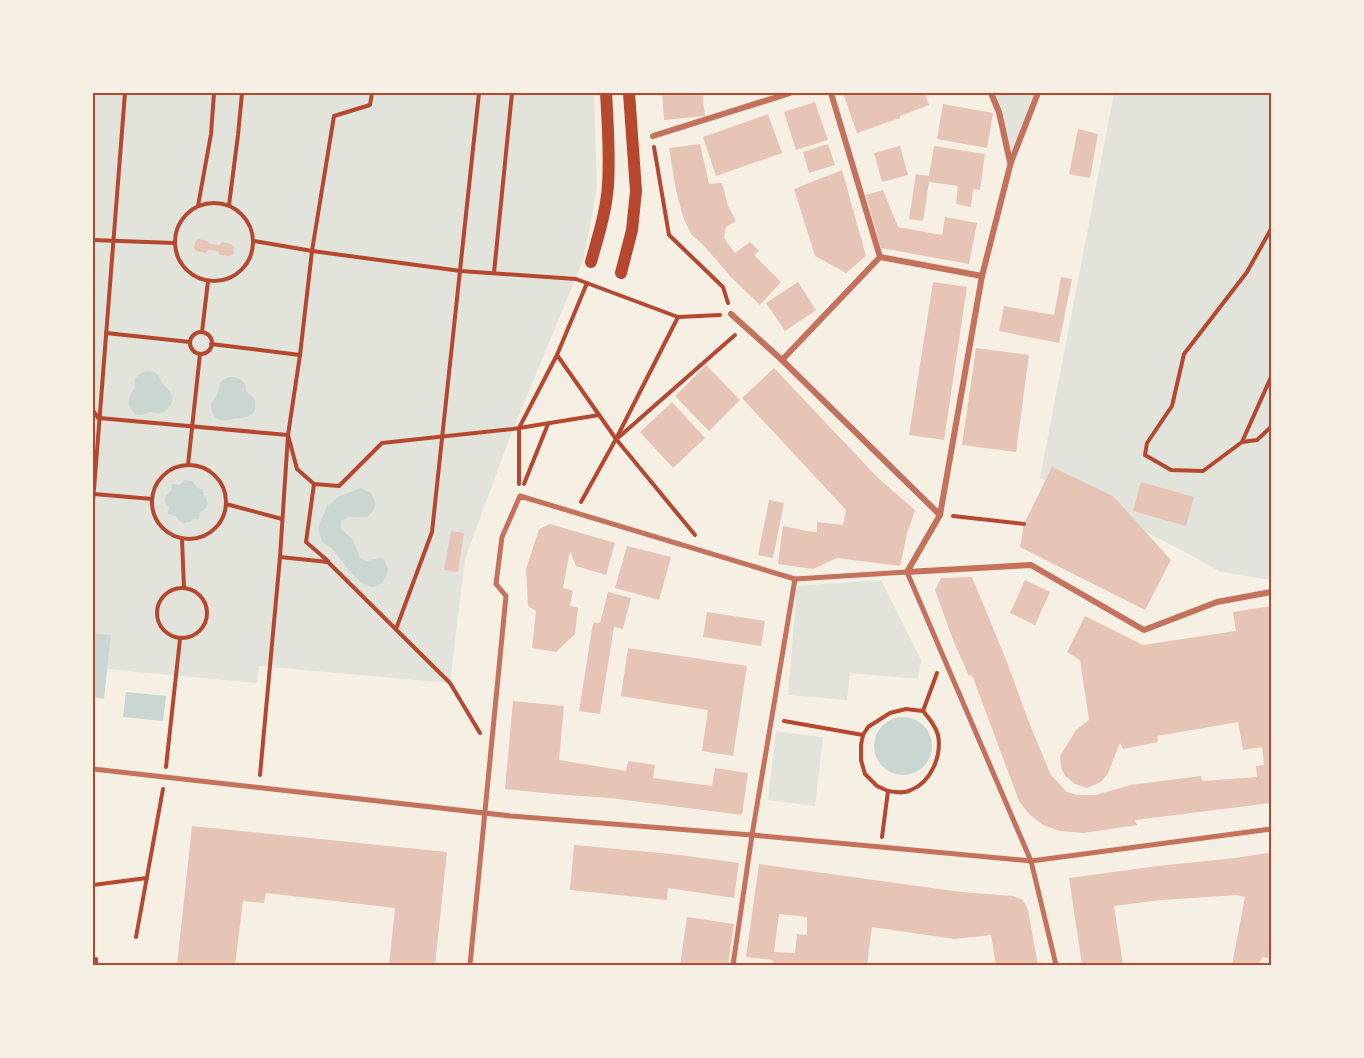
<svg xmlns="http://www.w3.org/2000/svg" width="1364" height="1058" viewBox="0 0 1364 1058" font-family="Arial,sans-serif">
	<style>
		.green { fill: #e2e4dc }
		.water { fill: #c9d6d2 }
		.building { fill: #e6c5b7; fill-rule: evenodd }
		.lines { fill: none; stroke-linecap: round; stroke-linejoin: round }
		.path { stroke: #b5482f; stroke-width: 4 }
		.pedestrian { stroke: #c5725c; stroke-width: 5 }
		.minor { stroke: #c5725c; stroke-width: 6 }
		.secondary { stroke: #b5482f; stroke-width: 12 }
		.neatline { fill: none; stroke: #b5482f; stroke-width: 2 }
	</style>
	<rect width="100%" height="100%" fill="#f6efe4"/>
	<!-- green -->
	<g class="green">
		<path d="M93 93H594L597 188 584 258 510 437 465 559 450 683 259 666 257 683 107 669 111 635 93 633Z"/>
		<path d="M988 93H1036L1010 158Z"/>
		<path d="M1114 93H1271V580L1221 572 1185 552 1040 478Z"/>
		<path d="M881 580 921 660 918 679 850 673 847 700 788 695 797 586Z"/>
		<path d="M776 731 823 737 815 806 768 800Z"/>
	</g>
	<!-- water -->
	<g class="water">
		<path d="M147 371C160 372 158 376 163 384 166 388 170 390 172 395 174 403 168 411 160 413 157 414 154 412 151 412 143 414 138 419 131 409 125 400 132 395 134 388 135 387 134 385 134 383 135 376 140 373 147 371Z"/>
		<path d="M230 377C237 377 243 379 246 386 246 388 246 389 246 391 249 395 254 395 255 402 258 419 243 417 233 419 220 423 211 419 211 404 213 401 215 398 217 395 221 386 217 381 230 377Z"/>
		<path d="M185 480 192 481 197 488 203 489V495L206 497 208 504 204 510 200 512 199 519H193L190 522 184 523 178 520 176 516 168 514 169 507C163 502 164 495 171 491L172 484 179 485Z"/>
		<path d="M361 488 371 493 376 504 373 511 367 517H349L341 521V529L353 540 360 558 367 561 379 558 384 559 388 570C386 576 383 584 377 586 360 593 341 556 330 547 327 545 324 544 322 542L318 528 327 506 340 496Z"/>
		<path d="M93 633 111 635 104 699 93 697Z"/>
		<path d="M126 692 166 696 163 721 123 717Z"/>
		<circle cx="903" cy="746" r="29"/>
	</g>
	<!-- building -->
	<g class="building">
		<path d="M662 93H702L705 116 664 120Z"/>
		<path d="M843 93H925L929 105 900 116V118L857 133Z"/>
		<path d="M815 102 828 140 796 150 784 112Z"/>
		<path d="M943 104 993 113 987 148 937 139Z"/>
		<path d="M768 114 782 153 716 176 703 137Z"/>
		<path d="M1078 129 1098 134 1090 178 1069 174Z"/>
		<path d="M700 144 709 184 722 183 728 206 736 221 726 227 724 238 735 253 750 242 759 251 754 255 781 282 760 305 731 277 705 247 691 234 683 217 676 190 669 148Z"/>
		<path d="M828 144 835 165 809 173 803 152Z"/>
		<path d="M900 146 908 175 882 182 874 153Z"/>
		<path d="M934 146 985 154 980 190 973 189 971 207 956 204 958 186 929 182 923 221 909 219 916 174 929 176Z"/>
		<path d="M842 170 866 256 846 273 815 256 794 189Z"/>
		<path d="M883 190 898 227 942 235 945 217 977 223 969 264 881 248 866 195Z"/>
		<path d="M198 239 207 241 210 244 219 245 222 242 231 244 234 247 233 255 229 256 219 255 218 251 209 250 206 253 196 251 194 248 195 242Z"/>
		<path d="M1061 277 1072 279 1059 343 999 331 1004 306 1054 315Z"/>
		<path d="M798 282 816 310 785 331 766 303Z"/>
		<path d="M933 282 967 287 944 440 909 435Z"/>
		<path d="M976 348 1029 355 1016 452 962 445Z"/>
		<path d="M706 365 740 400 709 431 675 396Z"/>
		<path d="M774 368 879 479 915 510 907 534 900 566 837 558 813 569 778 564 783 526 807 531 817 532V522L843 525 846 510 742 398Z"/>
		<path d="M672 402 705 438 673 468 640 432Z"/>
		<path d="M1052 467 1113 496 1171 560 1145 610 1020 547 1024 524Z"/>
		<path d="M1141 482 1194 497 1186 526 1133 511Z"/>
		<path d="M769 500 784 503 773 558 758 555Z"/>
		<path d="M550 524 615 543 606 575 576 566 570 551 563 588 573 591 570 605 578 608 575 634 556 652 532 648 536 611 528 606 526 569 539 529Z"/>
		<path d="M451 531 464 533 458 572 444 570Z"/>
		<path d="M627 546 671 557 659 600 615 588Z"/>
		<path d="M972 577 1007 662 1030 725 1051 775 1067 792 1077 795H1095L1131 785 1201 776 1202 781 1257 777 1256 766 1264 765 1262 747 1243 750 1238 722 1157 736 1158 742 1123 749 1120 743 1108 773 1103 780 1097 784 1087 788 1075 784 1065 776 1061 768 1060 756 1076 730 1089 720 1080 660 1067 652 1085 616 1143 645 1236 631 1233 612 1271 606V803L1135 820 1137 825 1083 833 1060 831 1043 825 1030 815 1019 801 972 675 969 676 953 640 935 590 941 578Z"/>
		<path d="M1025 580 1050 592 1035 625 1010 613Z"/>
		<path d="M608 592 631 598 623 629 614 627 600 714 579 711 593 623H600Z"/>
		<path d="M707 612 765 621 761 646 703 637Z"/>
		<path d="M628 648 747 666 733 756 702 751 708 710 621 696Z"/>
		<path d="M513 701 564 706 559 760 626 771 628 761 655 765 653 778 712 786 715 768 748 773 742 815 610 798 554 794 505 789Z"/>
		<path d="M192 826 447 852 435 965H389L395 908 266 893 264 903 243 901 235 965H177Z"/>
		<path d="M574 845 672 854 739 863 734 898 668 888 667 900 570 890Z"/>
		<path d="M1268 853 1271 855V959L1263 957 1258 965H1232L1245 897 1237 895 1161 900 1114 906 1123 965H1082L1069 878 1158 866 1235 858Z"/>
		<path d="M759 864 961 892 1013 896 1023 900 1028 910 1038 965H996L991 935 954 939 872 927 867 965H772L773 960 746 957ZM779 914 807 917V935L797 934 795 953 774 952Z"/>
		<path d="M687 917 734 924 728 965H680Z"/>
	</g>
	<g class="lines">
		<!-- path -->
		<g class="path">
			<path d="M654 147 669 235 723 287 728 303"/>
			<circle cx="214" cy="242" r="39"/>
			<path d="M229 205 238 135 242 93"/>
			<path d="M198 206 211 134 214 93"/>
			<path d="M1271 229 1247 272 1184 354 1172 406 1147 443 1145 455 1171 470 1203 471 1242 442 1271 377"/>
			<path d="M93 240 174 243"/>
			<path d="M254 241 312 251 461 271 576 279 678 317"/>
			<path d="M494 273 512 93"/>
			<path d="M202 332 208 281"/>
			<circle cx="201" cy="343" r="11"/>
			<path d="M106 333 190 342"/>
			<path d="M211 344 300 355"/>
			<path d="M557 355 616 439 695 535"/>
			<path d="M93 410 98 418"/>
			<path d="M99 418 288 435 297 469 314 484 339 486 382 443 513 429 599 415"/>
			<path d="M619 437 735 335"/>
			<path d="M1242 442 1257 440 1271 427"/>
			<path d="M188 465 200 354"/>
			<circle cx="189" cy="502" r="37"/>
			<path d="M314 484 306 542 328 561"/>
			<path d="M519 484V428L557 355 587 283"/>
			<path d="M524 484 548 424"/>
			<path d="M94 494 152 499"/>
			<path d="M93 502 125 93"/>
			<path d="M581 502 616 439 678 317 720 315"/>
			<path d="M226 504 282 519"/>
			<path d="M953 516 1024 524"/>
			<path d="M182 539 184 588"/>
			<path d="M280 557 328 562 450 683 480 733"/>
			<circle cx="182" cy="613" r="25"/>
			<path d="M396 629 432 532 479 93"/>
			<path d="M784 721 863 735"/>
			<path d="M166 767 180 639"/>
			<path d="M260 775 280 557 288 435 300 355 312 251 334 116 370 105 372 93"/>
			<path d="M888 791C895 792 904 794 911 790 931 782 942 756 938 735 935 725 929 718 923 711"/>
			<path d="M882 837 888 791 877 786 865 774 861 760V745L863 735 868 727 890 713 906 709 923 711 937 673"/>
			<path d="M93 885 147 878"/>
			<path d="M136 937 163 789"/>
			<path d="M96 959V965"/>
		</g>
		<!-- pedestrian -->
		<g class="pedestrian">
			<path d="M93 769 511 816 752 835 1031 861 1271 829"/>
			<path d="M470 965 506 596 496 584 502 537 520 496 795 579 907 572 1031 861 1056 965"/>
			<path d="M733 965 752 835 795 579"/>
		</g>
		<!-- minor -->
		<g class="minor">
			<path d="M991 93 999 112 1010 162"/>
			<path d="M653 136 790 93"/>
			<path d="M880 257 982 276"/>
			<path d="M731 314 782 360 940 515"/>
			<path d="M782 360 880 257 831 93"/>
			<path d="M907 572 940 515 982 276 1011 162 1038 93"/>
			<path d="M907 572 1031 565 1144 630 1217 602 1271 592"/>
		</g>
		<!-- secondary -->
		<g class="secondary">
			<path d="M591 262C598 237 606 212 608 186 610 154 608 124 606 93"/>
			<path d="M621 273 632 230 636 191 629 93"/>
		</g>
	</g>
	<!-- border -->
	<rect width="1364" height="1058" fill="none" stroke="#f6efe4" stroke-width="189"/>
	<rect x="94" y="94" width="1176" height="870" class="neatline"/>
</svg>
